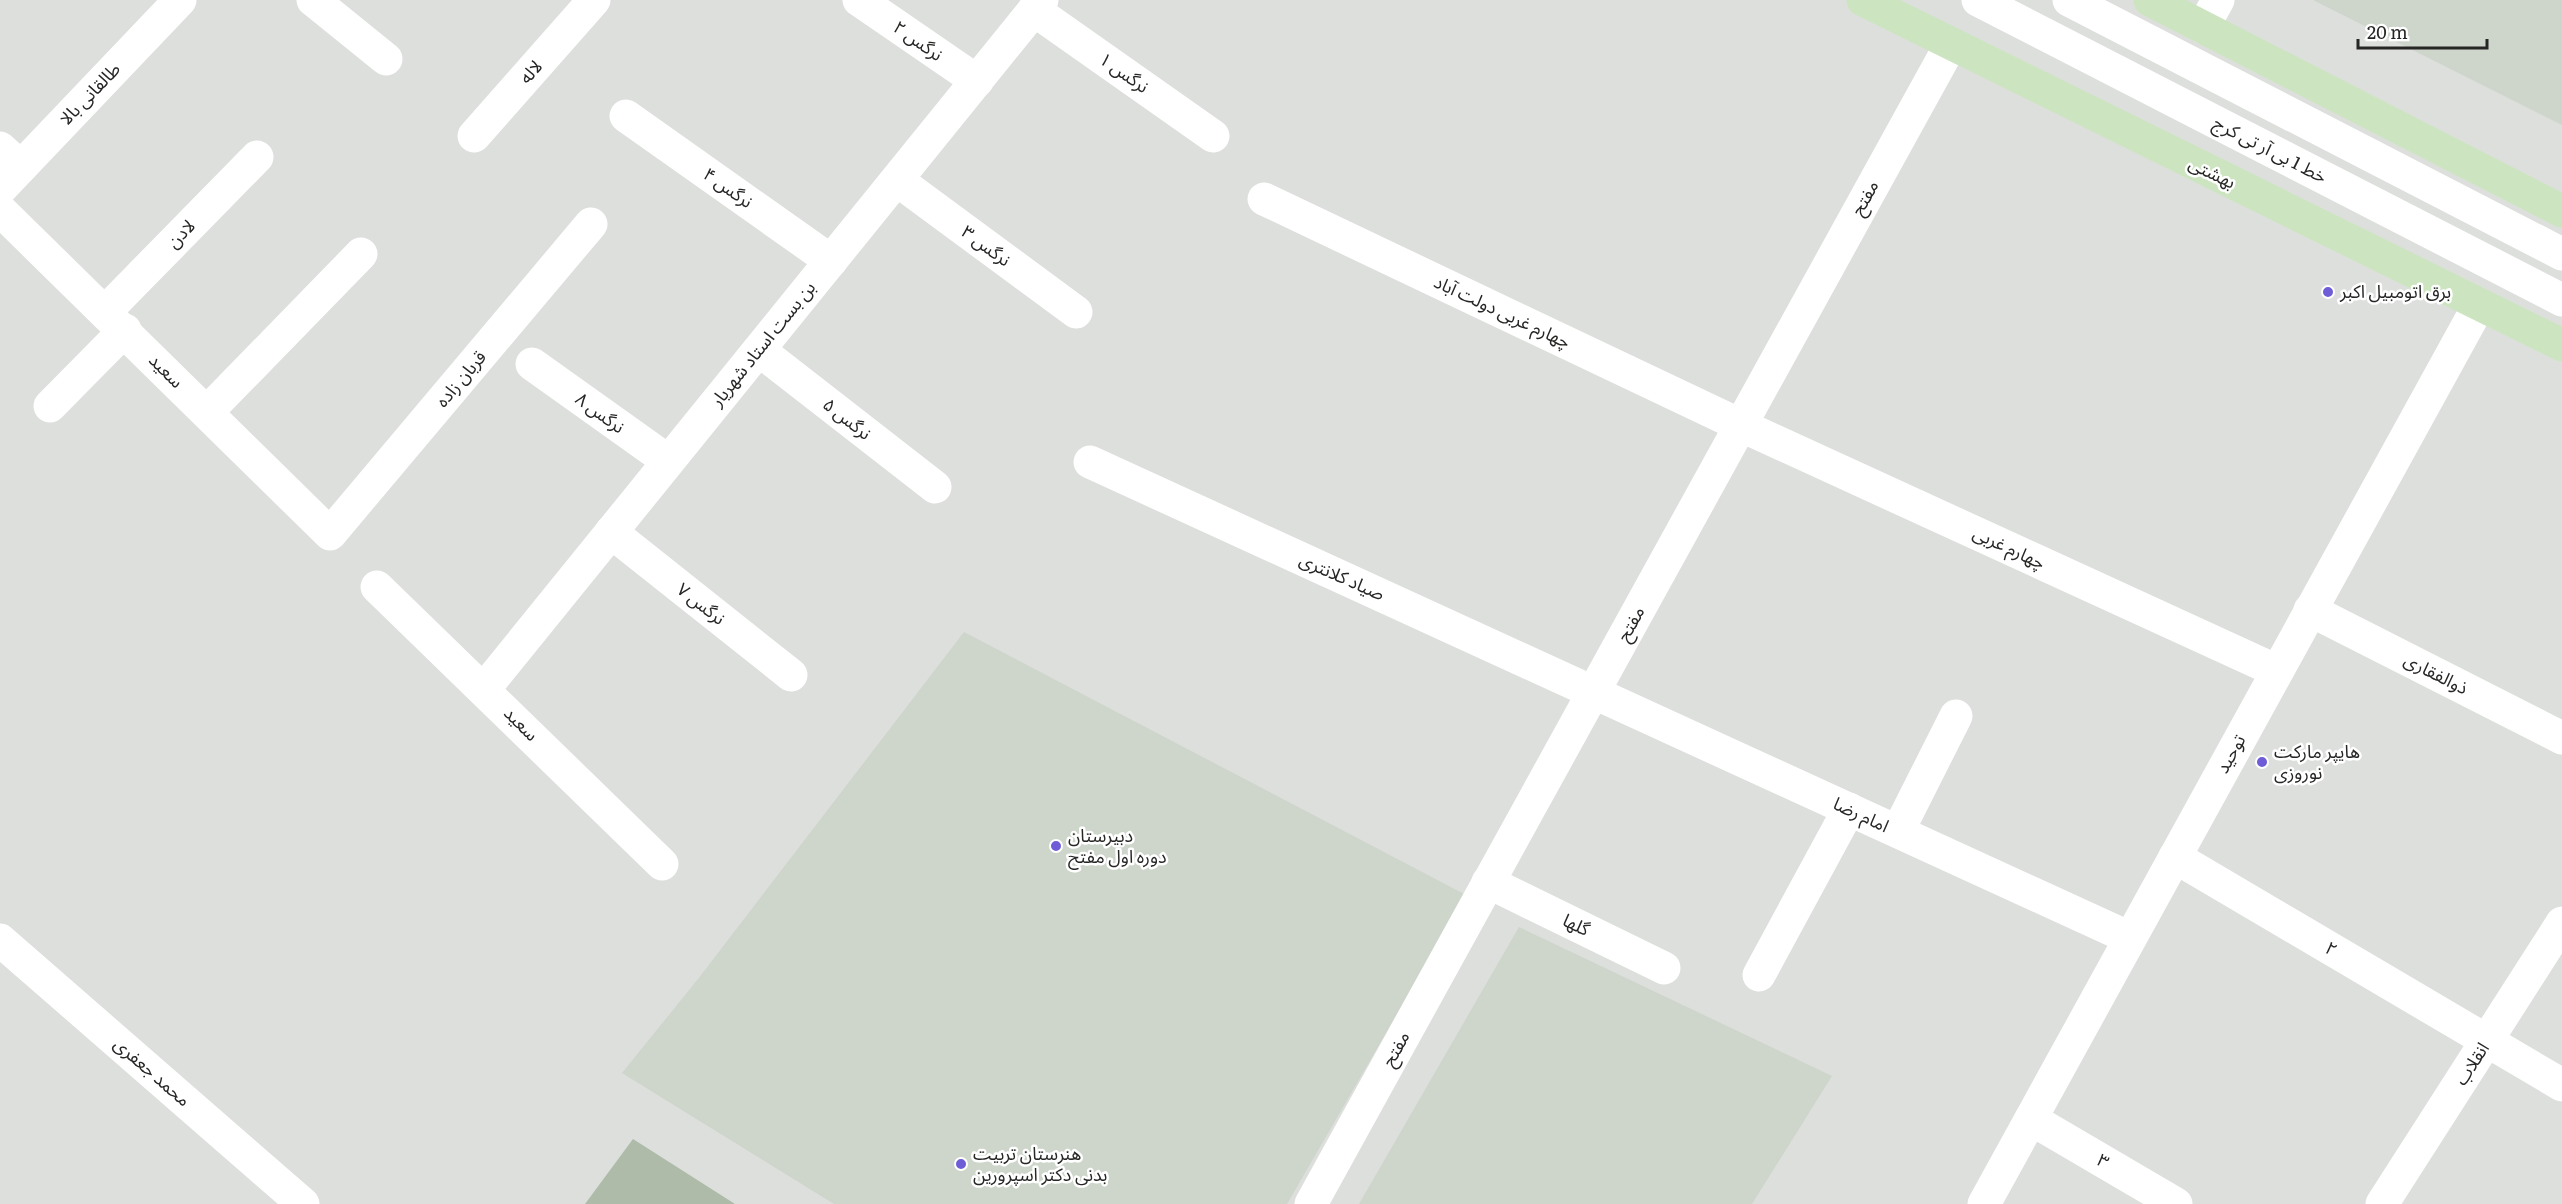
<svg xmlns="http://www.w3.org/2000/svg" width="2562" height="1204" viewBox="0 0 2562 1204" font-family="Literata,'Noto Sans Arabic',serif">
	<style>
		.built { fill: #ced5cb }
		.pitch { fill: #aebba8 }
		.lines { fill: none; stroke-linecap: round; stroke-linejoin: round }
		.minor { stroke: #fff; stroke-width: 33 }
		.major { stroke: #cce5c0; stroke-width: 33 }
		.poi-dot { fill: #6f5dd7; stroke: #fff; stroke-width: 2 }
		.labels { text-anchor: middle; stroke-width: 5; stroke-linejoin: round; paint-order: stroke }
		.street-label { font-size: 18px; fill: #262725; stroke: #fff }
		.poi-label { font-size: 18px; fill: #262725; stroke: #fff; text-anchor: start }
	</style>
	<rect width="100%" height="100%" fill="#dddfdc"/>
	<!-- built -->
	<g class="built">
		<path d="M2313 0H2562V125Z"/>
		<path d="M964 632 1466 895 1287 1204H834L622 1073 698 979Z"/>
		<path d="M1519 927 1832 1076 1752 1204H1359Z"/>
	</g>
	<!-- pitch -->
	<path class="pitch" d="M633 1139 735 1204H585Z"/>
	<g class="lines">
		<!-- minor -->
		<g class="minor">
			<path d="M313 0 386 59"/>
			<path d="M859 0 977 81"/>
			<path d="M1978 0 2562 300"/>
			<path d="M2069 0 2562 254"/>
			<path d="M1034 10 1213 136"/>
			<path d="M2203 27 2218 0"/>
			<path d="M626 116 831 261"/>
			<path d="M474 136 594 0"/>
			<path d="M0 148 21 167"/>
			<path d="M897 180 1076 312"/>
			<path d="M0 189 180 0"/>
			<path d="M1264 199 1740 425 2277 671"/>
			<path d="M0 210 330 534 591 224"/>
			<path d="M106 311 257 157"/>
			<path d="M759 350 935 487"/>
			<path d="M532 364 668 461"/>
			<path d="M50 406 125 330"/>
			<path d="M207 412 361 254"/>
			<path d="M1090 462 2130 938"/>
			<path d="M611 532 791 675"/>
			<path d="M377 587 662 864"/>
			<path d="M2310 610 2562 738"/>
			<path d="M485 688 1042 0"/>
			<path d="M1898 831 1956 716"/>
			<path d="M2175 857 2562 1085"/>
			<path d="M1488 882 1664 968"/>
			<path d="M0 940 303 1204"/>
			<path d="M1759 975 1849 809"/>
			<path d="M2031 1119 2176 1204"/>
			<path d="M1311 1204 1951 44"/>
			<path d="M1984 1204 2479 305"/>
			<path d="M2382 1204 2562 923"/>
		</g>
		<!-- major -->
		<g class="major">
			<path d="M1863 0 2562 345"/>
			<path d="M2150 0 2562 211"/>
		</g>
	</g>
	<!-- markers -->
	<g class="poi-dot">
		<circle cx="2328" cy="292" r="6"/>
		<circle cx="2262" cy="762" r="6"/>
		<circle cx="1056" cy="846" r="6"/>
		<circle cx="961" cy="1164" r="6"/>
	</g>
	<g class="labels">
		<!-- street labels -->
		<g class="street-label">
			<text transform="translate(918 41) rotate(35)" y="6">نرگس ۲</text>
			<text transform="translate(531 72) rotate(-48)" y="6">لاله</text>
			<text transform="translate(1124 73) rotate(35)" y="6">نرگس ۱</text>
			<text transform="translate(90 94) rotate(-46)" y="6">طالقانی بالا</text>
			<text transform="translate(2270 150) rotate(27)" y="6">خط 1 بی آر تی کرج</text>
			<text transform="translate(2212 173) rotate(26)" y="6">بهشتی</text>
			<text transform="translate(728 188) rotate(35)" y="6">نرگس ۴</text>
			<text transform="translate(1865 198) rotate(-61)" y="6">مفتح</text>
			<text transform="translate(181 234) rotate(-46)" y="6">لادن</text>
			<text transform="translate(986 246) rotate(36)" y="6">نرگس ۳</text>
			<text transform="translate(1502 312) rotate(25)" y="6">چهارم غربی دولت آباد</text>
			<text transform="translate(763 344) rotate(-51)" y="6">بن بست استاد شهریار</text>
			<text transform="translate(166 371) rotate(45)" y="6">سعید</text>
			<text transform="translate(461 379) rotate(-50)" y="6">قربان زاده</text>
			<text transform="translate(600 413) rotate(36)" y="6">نرگس ۸</text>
			<text transform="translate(847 419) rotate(38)" y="6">نرگس ۵</text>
			<text transform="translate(2009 548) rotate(25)" y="6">چهارم غربی</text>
			<text transform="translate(1342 577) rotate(24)" y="6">صیاد کلانتری</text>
			<text transform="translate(701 604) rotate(38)" y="6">نرگس ۷</text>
			<text transform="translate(1631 624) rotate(-61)" y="6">مفتح</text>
			<text transform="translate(2436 674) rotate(27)" y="6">ذوالفقاری</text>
			<text transform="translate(521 724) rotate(45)" y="6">سعید</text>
			<text transform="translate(2231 754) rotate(-61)" y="6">توحید</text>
			<text transform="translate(1861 815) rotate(25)" y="6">امام رضا</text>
			<text transform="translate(1576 925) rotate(26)" y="6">گلها</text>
			<text transform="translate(2331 949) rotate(31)" y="6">۲</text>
			<text transform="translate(1396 1049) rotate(-61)" y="6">مفتح</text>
			<text transform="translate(2472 1064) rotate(-57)" y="6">انقلاب</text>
			<text transform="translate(152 1072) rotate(41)" y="6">محمد جعفری</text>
			<text transform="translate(2103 1161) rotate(30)" y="6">۳</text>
		</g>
		<!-- poi labels -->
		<g class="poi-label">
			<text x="2340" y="298">برق اتومبیل اکبر</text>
			<text x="2274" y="758">هایپر مارکت<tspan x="2274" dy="21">نوروزی</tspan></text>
			<text x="1068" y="842">دبیرستان<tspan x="1068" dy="21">دوره اول مفتح</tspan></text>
			<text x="973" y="1160">هنرستان تربیت<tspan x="973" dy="21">بدنی دکتر اسپرورین</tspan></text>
		</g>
	</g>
	<!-- scale -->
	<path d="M2358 39v9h129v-9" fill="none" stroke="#262725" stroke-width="3"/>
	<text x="2367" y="39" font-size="18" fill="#262725" stroke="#ffffff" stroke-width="4.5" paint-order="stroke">20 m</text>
</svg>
